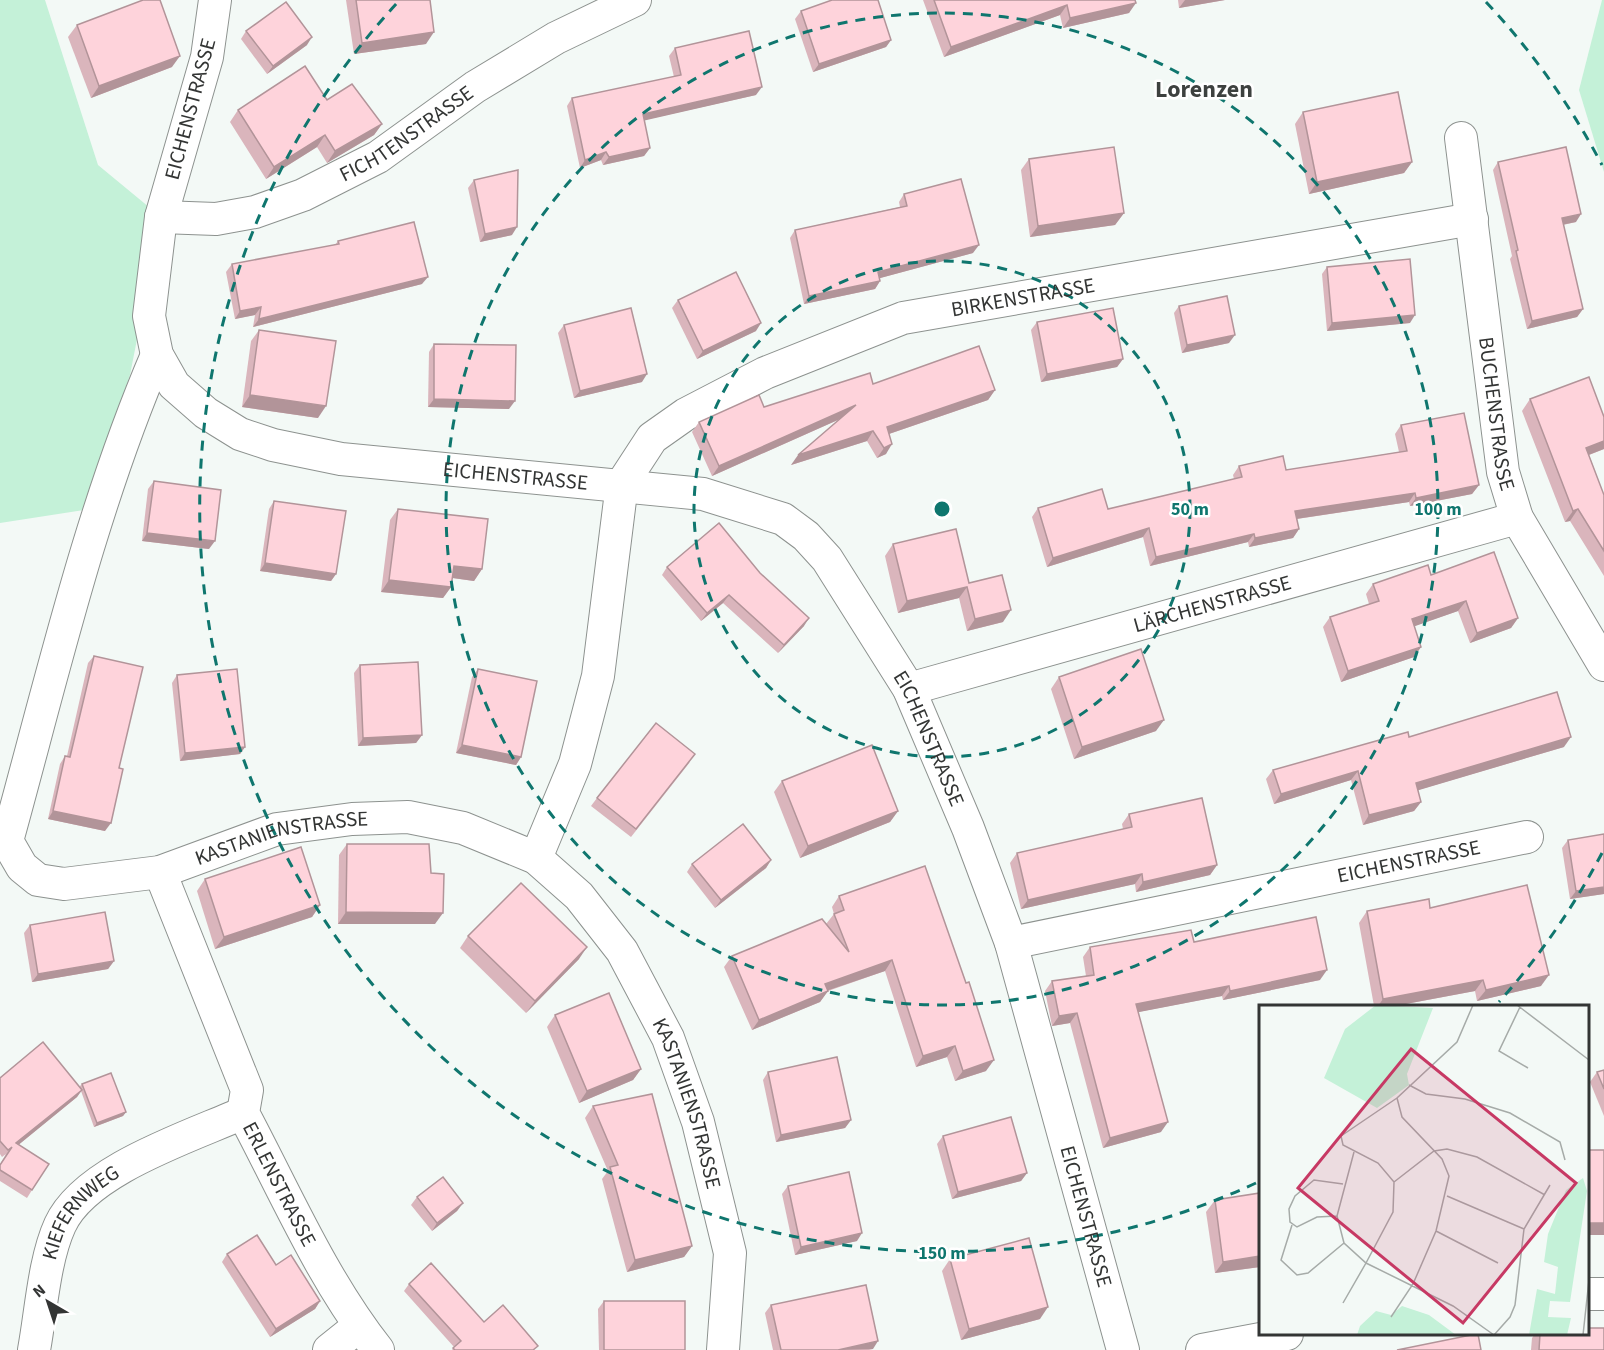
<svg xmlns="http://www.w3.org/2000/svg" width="1604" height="1350" viewBox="0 0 1604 1350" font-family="'Source Sans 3',sans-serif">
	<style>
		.green { fill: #c4f1d8 }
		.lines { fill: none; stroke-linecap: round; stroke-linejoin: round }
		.minor-casing { stroke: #8d928f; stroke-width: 34 }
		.minor { stroke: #fff; stroke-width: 32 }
		.wall { fill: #dab5bc }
		.shaded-wall { fill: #b29499 }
		.building { fill: #fed3db; stroke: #b29499; stroke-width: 1.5 }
		.ring { fill: none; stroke: #0f766e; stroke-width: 3; stroke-dasharray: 10 8 }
		.labels { text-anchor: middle; stroke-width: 5; stroke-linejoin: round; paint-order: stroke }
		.street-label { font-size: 21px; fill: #333534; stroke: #fff }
		.quarter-label { font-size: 24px; font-weight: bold; fill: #3d413f; stroke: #fff }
		.inset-road { fill: none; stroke: #a6aba8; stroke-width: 1.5 }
		.view { fill: #c73964; fill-opacity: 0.15; stroke: #c73964; stroke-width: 3 }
		.inset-edge { fill: none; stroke: #333534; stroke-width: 3 }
		.centre { fill: #0f766e; stroke: #fff; stroke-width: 3 }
		.ring-label { font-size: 18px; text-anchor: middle; font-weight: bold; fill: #0f766e; stroke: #fff; stroke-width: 5; stroke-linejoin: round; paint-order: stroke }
	</style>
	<rect width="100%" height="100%" fill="#f3f9f6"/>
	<!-- green -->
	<g class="green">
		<path d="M0 0H45L98 165 161 217 130 375 84 510 0 523Z"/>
		<path d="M1602 0H1604V172L1579 90Z"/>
	</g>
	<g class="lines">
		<!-- minor casing -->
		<g class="minor-casing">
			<g id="minor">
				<path id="s1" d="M215 0 207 57 161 217 149 316 157 355 174 385 206 413 240 434 273 445 341 459 703 494 783 519 806 536 827 559 909 689 968 828 1011 943 1123 1350"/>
				<path id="s2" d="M1461 138 1503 472 1517 518 1604 665"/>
				<path id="s3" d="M161 217 216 219 255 212 303 195 378 157 475 87 556 38 635 0"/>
				<path id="s4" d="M157 355C90 511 52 678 7 841L22 867 38 880 64 884 160 872 277 829 352 819 408 817 463 828 536 858 579 896 622 951 668 1038 698 1122 730 1253 723 1350"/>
				<path id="s5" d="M909 689 1517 518"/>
				<path id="s6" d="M536 858 575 764 598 676 622 484 652 438 686 414 765 373 903 318 1472 219"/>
				<path id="s7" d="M160 872 247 1090 243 1113C285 1192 322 1279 378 1350"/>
				<path id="s8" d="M1011 943 1527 837"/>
				<path d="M1588 1294H1604"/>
				<path id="s9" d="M34 1350C41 1312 44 1260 60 1225 85 1170 189 1137 243 1113"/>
				<path d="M329 1350 359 1326"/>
				<path d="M1202 1350 1287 1334"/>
			</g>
		</g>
		<!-- minor -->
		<use href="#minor" class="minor"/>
	</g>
	<!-- wall -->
	<g class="wall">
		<path d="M346 0H430L426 44 354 54Z"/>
		<path d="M923 0H1135L1129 13 1063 28 1060 15 944 57Z"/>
		<path d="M1178 0H1225L1179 8Z"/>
		<path d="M801 11 891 40 886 47 813 72 795 19Z"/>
		<path d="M77 25 172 67 91 98 68 37Z"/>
		<path d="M246 31 307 45 267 74 241 39Z"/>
		<path d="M675 48 756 95 644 120 650 148 644 156 603 165 601 160 580 168 567 106 572 98 674 77 669 56Z"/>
		<path d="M327 100 382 124 374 135 327 163 317 147 266 179 230 122 238 110Z"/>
		<path d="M1303 112 1412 162 1404 173 1309 194 1295 124Z"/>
		<path d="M1029 159 1124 213 1115 225 1030 237 1021 170Z"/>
		<path d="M1498 162 1576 222 1563 225 1583 309 1577 317 1527 329 1510 259 1512 256 1493 170Z"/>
		<path d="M474 180 512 235 480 242 468 188Z"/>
		<path d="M904 194 973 253 880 278V281L875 289 804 304 790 238 795 230 900 207 899 202Z"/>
		<path d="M338 241 422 284 253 327 255 315 235 319 226 272 232 264 335 245Z"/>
		<path d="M1327 267 1410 323 1327 331 1322 274Z"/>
		<path d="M678 300 756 331 697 359 672 308Z"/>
		<path d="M1179 306 1229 343 1182 353 1174 313Z"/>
		<path d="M1037 322 1123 359 1117 367 1041 382 1031 330Z"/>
		<path d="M564 325 642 382 574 398 558 333Z"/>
		<path d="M259 330 318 418 242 407 251 341Z"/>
		<path d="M434 344 509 409 428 407 429 352Z"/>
		<path d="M873 384 995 390 988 400 889 434 886 454 877 458 867 441 791 465 840 419 712 476 692 432 699 422Z"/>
		<path d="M1530 399 1604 449 1589 455 1604 495V576L1570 521 1565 522 1522 411Z"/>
		<path d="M1401 425 1479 485 1472 494 1410 506 1409 502 1297 519 1299 529 1293 538 1249 547 1248 542 1150 566 1143 537 1047 567 1032 517 1038 508 1108 509 1234 479 1233 475 1239 466 1286 470 1399 452 1395 434Z"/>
		<path d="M154 481 209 549 142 541 148 489Z"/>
		<path d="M274 501 336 574 331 581 260 571 269 509Z"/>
		<path d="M398 509 482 569 474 581 452 578 451 587 443 598 381 592 390 520Z"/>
		<path d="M893 544 969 583 1003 622 967 631 959 598 898 613 885 556Z"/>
		<path d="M667 567 804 626 778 653 723 603 701 621 662 575Z"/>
		<path d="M1431 575 1518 618 1511 628 1470 643 1458 611 1414 626 1421 647 1414 657 1341 682 1323 627 1330 617 1369 604 1366 594 1373 584Z"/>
		<path d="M94 656 119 768 105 831 48 819 60 764 65 756H67L88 663Z"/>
		<path d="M360 665 422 735 416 743 358 746 354 673Z"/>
		<path d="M478 669 521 757 516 765 456 753 472 677Z"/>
		<path d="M177 675 245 747 240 754 180 761 172 683Z"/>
		<path d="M1059 677 1156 731 1074 759 1051 689Z"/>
		<path d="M1409 737 1564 747 1418 790 1421 802 1414 811 1363 825 1351 780 1274 804 1266 779 1273 770Z"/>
		<path d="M690 762 631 837 591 806 597 798Z"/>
		<path d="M782 781 898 811 890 822 800 858 774 792Z"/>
		<path d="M1129 814 1217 865 1210 875 1136 892 1135 884 1021 909 1010 863 1017 853 1123 829 1122 824Z"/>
		<path d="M1568 840 1604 894 1570 899 1562 848Z"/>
		<path d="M347 844 431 873 435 924H338L339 855Z"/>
		<path d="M771 860 766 868 715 908 687 872 692 864Z"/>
		<path d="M205 879 320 905 312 917 215 949 197 891Z"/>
		<path d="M839 896 986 1071 955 1081 947 1057 916 1067 885 971 828 991 820 1002 752 1030 724 967 732 956 826 924 834 914 832 907Z"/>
		<path d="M1430 908 1541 986 1477 1001 1475 991 1395 1006H1374L1359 923 1367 911Z"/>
		<path d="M30 925 114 961 108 969 32 982 24 933Z"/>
		<path d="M468 936 579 959 526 1013 460 948Z"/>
		<path d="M1194 942 1320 980 1223 1000 1222 996 1138 1012 1161 1132 1103 1148 1070 1023 1052 1026 1045 991 1052 981 1086 976 1083 957 1090 947Z"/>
		<path d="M555 1015 641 1069 633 1080 579 1103 547 1027Z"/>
		<path d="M1604 1070V1116L1590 1082 1597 1072Z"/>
		<path d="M768 1072 851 1120 845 1128 776 1142 763 1080Z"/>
		<path d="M0 1078 79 1087 82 1084 126 1112 123 1116 94 1127 81 1091 77 1097 18 1145 32 1190 27 1198 0 1181V1164L6 1154 2 1157 0 1154Z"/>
		<path d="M593 1106 692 1246 684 1257 627 1272 602 1179 608 1171 585 1118Z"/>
		<path d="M943 1136 1027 1173 1021 1181 952 1199 937 1144Z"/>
		<path d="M788 1186 857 1241 795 1255 782 1194Z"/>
		<path d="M417 1197 463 1203 457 1211 432 1231 411 1205Z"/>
		<path d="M1215 1200 1260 1267 1215 1273 1206 1212Z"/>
		<path d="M227 1254 276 1265 320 1301 315 1309 270 1337 222 1262Z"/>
		<path d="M950 1259 1040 1319 961 1340 942 1271Z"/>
		<path d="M409 1284 484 1322 535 1350H452L454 1347 404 1291Z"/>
		<path d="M604 1301 685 1350H599L598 1309Z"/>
		<path d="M771 1305 873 1349 869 1350H773L765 1313Z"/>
		<path d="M1535 1334H1587L1604 1350H1531L1532 1338Z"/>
	</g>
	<!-- shaded-wall -->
	<g class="shaded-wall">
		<path d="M1185 0H1225L1179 8Z"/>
		<path d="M1136 3 1129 13 1063 28 1070 18Z"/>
		<path d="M1067 5 1060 15 944 57 951 47Z"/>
		<path d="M434 32 426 44 354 54 362 43Z"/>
		<path d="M312 37 307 45 267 74 273 66Z"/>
		<path d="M891 40 886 47 813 72 819 64Z"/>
		<path d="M180 56 172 67 91 98 99 86Z"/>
		<path d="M762 87 756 95 638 122 643 114Z"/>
		<path d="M382 124 374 135 327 163 335 151Z"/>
		<path d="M325 135 317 147 266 179 274 167Z"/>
		<path d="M650 148 644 156 603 165 609 157Z"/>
		<path d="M606 152 601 160 580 168 585 160Z"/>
		<path d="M1412 162 1404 173 1309 194 1317 182Z"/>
		<path d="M1124 213 1115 225 1030 237 1038 226Z"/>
		<path d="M1581 214 1576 222 1556 226 1562 218Z"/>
		<path d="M517 227 512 235 480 242 485 234Z"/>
		<path d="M979 245 973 253 873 280 878 272Z"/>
		<path d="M428 277 422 284 253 327 259 319Z"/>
		<path d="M880 281 875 289 804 304 809 296Z"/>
		<path d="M261 307 255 315 235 319 240 311Z"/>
		<path d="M1583 309 1577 317 1527 329 1532 321Z"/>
		<path d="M1415 315 1410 323 1327 331 1332 323Z"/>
		<path d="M761 323 756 331 697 359 703 351Z"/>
		<path d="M1235 335 1229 343 1182 353 1187 345Z"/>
		<path d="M1123 359 1117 367 1041 382 1047 374Z"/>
		<path d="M647 374 642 382 574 398 580 391Z"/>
		<path d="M995 390 988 400 880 437 887 427Z"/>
		<path d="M250 395 326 406 318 418 242 407Z"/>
		<path d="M434 399 515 401 509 409 428 407Z"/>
		<path d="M856 405 849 415 712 476 719 466Z"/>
		<path d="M873 431 867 441 791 465 798 455Z"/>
		<path d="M1604 441V449L1578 459 1586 448Z"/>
		<path d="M892 444 886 454 877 458 884 448Z"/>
		<path d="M1479 485 1472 494 1410 506 1416 498Z"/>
		<path d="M1415 493 1409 502 1289 520 1295 511Z"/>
		<path d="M1578 509 1570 521 1565 522 1573 511Z"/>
		<path d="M1149 528 1143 537 1047 567 1053 558Z"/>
		<path d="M1299 529 1293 538 1249 547 1255 538Z"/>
		<path d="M147 533 215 541 209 549 142 541Z"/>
		<path d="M1254 534 1248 542 1150 566 1156 557Z"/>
		<path d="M265 563 336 574 331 581 260 571Z"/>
		<path d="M454 566 482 569 474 581 446 577Z"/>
		<path d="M389 580 451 587 443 598 381 592Z"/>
		<path d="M967 587 959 598 898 613 907 601Z"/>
		<path d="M729 595 723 603 701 621 707 613Z"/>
		<path d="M1466 601 1458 611 1404 630 1412 619Z"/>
		<path d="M1011 610 1003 622 967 631 975 619Z"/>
		<path d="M809 618 804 626 778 653 784 645Z"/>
		<path d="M1518 618 1511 628 1470 643 1477 633Z"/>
		<path d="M1421 647 1414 657 1341 682 1348 671Z"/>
		<path d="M1164 720 1156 731 1074 759 1082 747Z"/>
		<path d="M422 735 416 743 358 746 363 738Z"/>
		<path d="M1571 737 1564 747 1409 793 1416 783Z"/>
		<path d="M462 745 521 757 516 765 456 753Z"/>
		<path d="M245 747 240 754 180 761 185 753Z"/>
		<path d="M1358 771 1351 780 1274 804 1281 794Z"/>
		<path d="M1421 802 1414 811 1363 825 1369 815Z"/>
		<path d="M53 811 111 823 105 831 48 819Z"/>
		<path d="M898 811 890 822 800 858 808 846Z"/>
		<path d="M771 860 766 868 715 908 721 900Z"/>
		<path d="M1217 865 1210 875 1136 892 1143 882Z"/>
		<path d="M1142 874 1135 884 1021 909 1028 900Z"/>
		<path d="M1604 887V894L1570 899 1576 891Z"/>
		<path d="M320 905 312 917 215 949 224 937Z"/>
		<path d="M346 912 443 913 435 924H338Z"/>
		<path d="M587 947 579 959 526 1013 535 1001Z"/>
		<path d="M892 960 885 971 817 994 825 984Z"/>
		<path d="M114 961 108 969 32 982 38 974Z"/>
		<path d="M1327 970 1320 980 1223 1000 1230 991Z"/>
		<path d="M1549 975 1541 986 1477 1001 1486 990Z"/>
		<path d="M1483 980 1475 991 1395 1006H1378L1383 999Z"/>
		<path d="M1229 986 1222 996 1129 1014 1136 1004Z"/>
		<path d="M828 991 820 1002 752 1030 759 1020Z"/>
		<path d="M1077 1013 1070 1023 1052 1026 1059 1016Z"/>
		<path d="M955 1046 947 1057 916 1067 923 1056Z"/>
		<path d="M994 1060 986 1071 955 1081 963 1071Z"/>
		<path d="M641 1069 633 1080 579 1103 587 1091Z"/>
		<path d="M82 1090 77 1097 11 1151 16 1143Z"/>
		<path d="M126 1112 123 1116 94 1127 97 1123Z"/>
		<path d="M851 1120 845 1128 776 1142 781 1135Z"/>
		<path d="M1168 1122 1161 1132 1103 1148 1110 1138Z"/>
		<path d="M1027 1173 1021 1181 952 1199 958 1192Z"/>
		<path d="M463 1203 457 1211 432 1231 437 1223Z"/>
		<rect x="1587" y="1223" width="17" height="12"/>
		<path d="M862 1233 857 1241 795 1255 801 1247Z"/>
		<path d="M692 1246 684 1257 627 1272 635 1260Z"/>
		<path d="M1260 1256V1267L1215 1273 1223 1262Z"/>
		<path d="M320 1301 315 1309 270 1337 276 1329Z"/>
		<path d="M1048 1307 1040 1319 961 1340 969 1329Z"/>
		<path d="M878 1341 873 1349 838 1350Z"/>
	</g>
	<!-- building -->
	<g class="building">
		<path d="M143 0H160L180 56 99 86 77 25Z"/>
		<path d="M356 0H430L434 32 362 43Z"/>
		<path d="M832 0H878L891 40 819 64 801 11Z"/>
		<path d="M934 0H1135L1136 3 1070 18 1067 5 951 47Z"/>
		<path d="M286 2 312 37 273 66 246 31Z"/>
		<path d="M749 31 762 87 643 114 650 148 609 157 606 152 585 160 572 98 681 75 675 48Z"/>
		<path d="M305 66 327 100 352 84 382 124 335 151 325 135 274 167 238 110Z"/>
		<path d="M1398 92 1412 162 1317 182 1303 112Z"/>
		<path d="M1114 147 1124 213 1038 226 1029 159Z"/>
		<path d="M1566 147 1581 214 1562 218 1583 309 1532 321 1516 251 1518 250 1498 162Z"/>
		<path d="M518 170 517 227 485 234 474 180Z"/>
		<path d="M961 179 979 245 878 272 880 281 809 296 795 230 907 206 904 194Z"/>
		<path d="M414 222 428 277 259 319 261 307 240 311 232 264 339 244 338 241Z"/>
		<path d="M1410 259 1415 315 1332 323 1327 267Z"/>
		<path d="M736 272 761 323 703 351 678 300Z"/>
		<path d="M1227 296 1235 335 1187 345 1179 306Z"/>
		<path d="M631 308 647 374 580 391 564 325Z"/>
		<path d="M1113 308 1123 359 1047 374 1037 322Z"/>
		<path d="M259 330 336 341 326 406 250 395Z"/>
		<path d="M434 344 516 345 515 401 434 399Z"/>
		<path d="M979 346 995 390 887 427 892 444 884 448 873 431 798 455 856 405 719 466 699 422 759 395 764 407 870 373 873 384Z"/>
		<path d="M1589 377 1604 417V441L1586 448 1604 495V551L1578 509 1573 511 1530 399Z"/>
		<path d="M1464 413 1479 485 1416 498 1415 493 1295 511 1299 529 1255 538 1254 534 1156 557 1149 528 1053 558 1038 508 1102 489 1108 509 1242 477 1239 466 1283 456 1286 470 1407 451 1401 425Z"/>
		<path d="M154 481 221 490 215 541 147 533Z"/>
		<path d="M274 501 346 511 336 574 265 563Z"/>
		<path d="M398 509 488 519 482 569 454 566 451 587 389 580Z"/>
		<path d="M719 523 760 573 809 618 784 645 729 595 707 613 667 567Z"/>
		<path d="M956 529 969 583 1002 575 1011 610 975 619 967 587 907 601 893 544Z"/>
		<path d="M1494 552 1518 618 1477 633 1466 601 1412 619 1421 647 1348 671 1330 617 1379 601 1373 584 1428 565 1431 575Z"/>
		<path d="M1141 649 1164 720 1082 747 1059 677Z"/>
		<path d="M94 656 143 667 119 768 123 769 111 823 53 811 65 756 70 757Z"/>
		<path d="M418 662 422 735 363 738 360 665Z"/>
		<path d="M237 669 245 747 185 753 177 675Z"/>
		<path d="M478 669 537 681 521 757 462 745Z"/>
		<path d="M1557 692 1571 737 1416 783 1421 802 1369 815 1358 771 1281 794 1273 770 1408 732 1409 737Z"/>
		<path d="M656 723 695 754 636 829 597 798Z"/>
		<path d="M872 745 898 811 808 846 782 781Z"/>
		<path d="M1202 798 1217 865 1143 882 1142 874 1028 900 1017 853 1132 827 1129 814Z"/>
		<path d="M743 824 771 860 721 900 692 864Z"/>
		<path d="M1604 834V887L1576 891 1568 840Z"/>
		<path d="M347 844H429L431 873 444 874 443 913 346 912Z"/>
		<path d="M301 847 320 905 224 937 205 879Z"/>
		<path d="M925 866 966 983 969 982 994 1060 963 1071 955 1046 923 1056 892 960 825 984 828 991 759 1020 732 956 822 919 849 952 834 914 844 910 839 896Z"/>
		<path d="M521 883 587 947 535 1001 468 936Z"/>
		<path d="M1527 885 1549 975 1486 990 1483 980 1383 999 1367 911 1429 899 1430 908Z"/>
		<path d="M105 912 114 961 38 974 30 925Z"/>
		<path d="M1316 917 1327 970 1230 991 1229 986 1136 1004 1168 1122 1110 1138 1077 1013 1059 1016 1052 981 1094 975 1090 947 1191 930 1194 942Z"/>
		<path d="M609 993 641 1069 587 1091 555 1015Z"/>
		<path d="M43 1042 82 1090 16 1143 49 1164 32 1190 0 1170V1165L12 1147 8 1150 0 1141V1078Z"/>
		<path d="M837 1057 851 1120 781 1135 768 1072Z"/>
		<path d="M1604 1070V1089L1597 1072Z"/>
		<path d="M111 1073 126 1112 97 1123 82 1084Z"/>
		<path d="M652 1094 692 1246 635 1260 610 1167 618 1165 593 1106Z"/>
		<path d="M1011 1117 1027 1173 958 1192 943 1136Z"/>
		<rect x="1587" y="1150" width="17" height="73"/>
		<path d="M849 1172 862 1233 801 1247 788 1186Z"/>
		<path d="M443 1177 463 1203 437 1223 417 1197Z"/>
		<path d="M1260 1193V1256L1223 1262 1215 1200Z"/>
		<path d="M257 1235 276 1265 291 1255 320 1301 276 1329 227 1254Z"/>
		<path d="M1029 1238 1048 1307 969 1329 950 1259Z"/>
		<path d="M431 1263 484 1322 503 1305 538 1346 533 1350H455L453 1348 461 1341 409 1284Z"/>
		<path d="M866 1285 878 1341 838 1350H781L771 1305Z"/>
		<rect x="604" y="1301" width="81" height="49"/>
		<path d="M1587 1328H1604V1350H1539L1540 1334H1587Z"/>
		<path d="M1476 1334H1478L1481 1350H1397Z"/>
	</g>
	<!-- distance rings -->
	<g class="ring">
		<circle cx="942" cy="509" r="248"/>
		<circle cx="942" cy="509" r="496"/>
		<path d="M1602 853A744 744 0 0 1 1499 1002M1256 1183A744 744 0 0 1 398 2M1486 2A744 744 0 0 1 1602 165"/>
	</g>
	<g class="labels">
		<!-- street labels -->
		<g class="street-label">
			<text transform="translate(190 109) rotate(-75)" y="7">EICHENSTRASSE</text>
			<text dy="7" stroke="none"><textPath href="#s3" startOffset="266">FICHTENSTRASSE</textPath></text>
			<text dy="7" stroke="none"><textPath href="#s6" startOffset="842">BIRKENSTRASSE</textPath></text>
			<text dy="7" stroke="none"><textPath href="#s2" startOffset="278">BUCHENSTRASSE</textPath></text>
			<text dy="7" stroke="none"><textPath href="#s1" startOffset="760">EICHENSTRASSE</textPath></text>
			<text dy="7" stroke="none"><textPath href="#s5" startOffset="315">LÄRCHENSTRASSE</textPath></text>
			<text dy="7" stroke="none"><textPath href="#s1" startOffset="1299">EICHENSTRASSE</textPath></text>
			<text dy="7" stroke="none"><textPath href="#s4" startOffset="810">KASTANIENSTRASSE</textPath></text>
			<text dy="7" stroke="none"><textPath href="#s8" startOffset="406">EICHENSTRASSE</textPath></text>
			<text dy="7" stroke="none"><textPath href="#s4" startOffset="1368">KASTANIENSTRASSE</textPath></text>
			<text dy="7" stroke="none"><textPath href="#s7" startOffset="338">ERLENSTRASSE</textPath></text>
			<text dy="7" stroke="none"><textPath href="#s1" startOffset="1803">EICHENSTRASSE</textPath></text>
			<text dy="7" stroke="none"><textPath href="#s9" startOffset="150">KIEFERNWEG</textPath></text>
		</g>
		<!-- quarter labels -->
		<g class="quarter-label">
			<text x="1204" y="97">Lorenzen</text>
		</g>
	</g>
	<!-- overview -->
	<g transform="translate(1259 1005)">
		<rect width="330" height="330" fill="#f3f9f6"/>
		<path d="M117 0 174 3 148 69 150 80 118 103 65 73 86 24ZM324 173 328 186 311 297 291 296 289 312 312 313 308 330H270L278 284 296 289 299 262 285 257 289 229 307 185ZM143 301 170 310 197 330H98L101 321 117 306 132 310Z" fill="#c4f1d8"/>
		<path class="inset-road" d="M258 0 330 55M261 2 240 46 269 63M150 80 167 89 206 94 251 108 301 137 306 155M95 147 78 211 85 238 107 258 194 301 235 330M135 177 175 146 188 144 218 152 286 190M188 191 265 224M78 211 58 212 38 222 31 217 30 204 36 191 55 175 84 179M33 220 22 255 38 270 49 268 85 238M177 226 239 258M107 258 134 207 135 177 119 158 84 140 82 131 138 93M84 298 107 258M132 312 154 279 177 226 190 171 183 154 143 112 138 93 198 37 214 0M235 330 251 312 256 300 265 224 291 180M324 330 330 275"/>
		<path class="view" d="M152 44 317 178 204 318 39 183Z"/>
		<rect width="330" height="330" class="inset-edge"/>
	</g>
	<circle cx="942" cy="509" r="9" class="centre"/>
	<g class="ring-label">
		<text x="1190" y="515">50 m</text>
		<text x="1438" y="515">100 m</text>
		<text x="942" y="1259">150 m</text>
	</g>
	<!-- north arrow -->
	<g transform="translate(48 1302) rotate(321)" stroke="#ffffff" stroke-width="4.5" paint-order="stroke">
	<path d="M0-4.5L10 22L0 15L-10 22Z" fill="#333534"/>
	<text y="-9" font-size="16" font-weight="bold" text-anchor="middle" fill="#333534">N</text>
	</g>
</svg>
